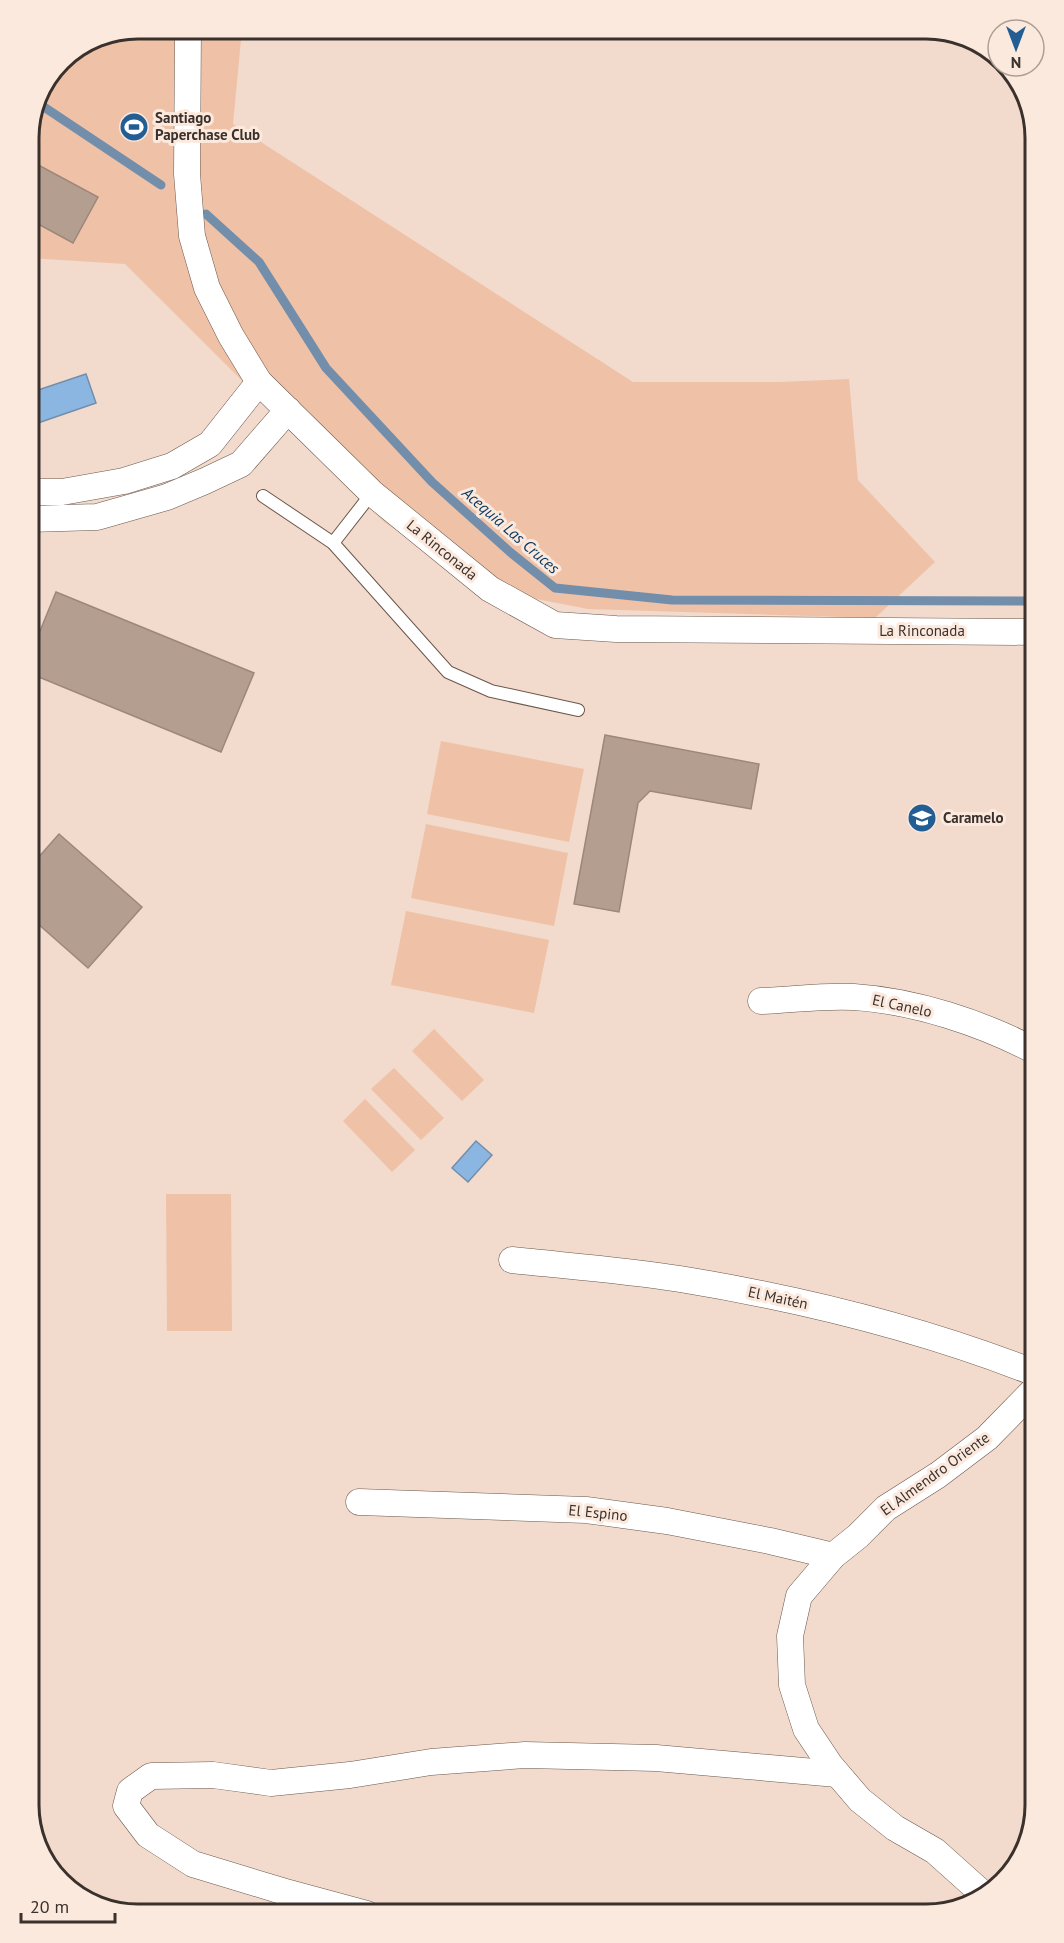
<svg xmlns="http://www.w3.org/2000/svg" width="1064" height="1943" viewBox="0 0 1064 1943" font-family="'PT Sans',sans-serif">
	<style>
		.green { fill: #efc2a7 }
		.water { fill: #8bb6e2; stroke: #738eab; stroke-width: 1.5 }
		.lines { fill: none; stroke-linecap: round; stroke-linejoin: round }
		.stream { stroke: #738eab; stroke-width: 9 }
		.building { fill: #b49e90; stroke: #9c877a; stroke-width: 1.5 }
		.lane-casing { stroke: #6b574b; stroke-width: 14 }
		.street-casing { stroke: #6b574b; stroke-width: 27 }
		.lane { stroke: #fff; stroke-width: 12 }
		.street { stroke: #fff; stroke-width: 26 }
		.labels { text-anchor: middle; stroke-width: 6; stroke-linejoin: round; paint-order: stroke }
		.poi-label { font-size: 15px; font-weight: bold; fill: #3a312c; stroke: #fce9dd; text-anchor: start }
		.street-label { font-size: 15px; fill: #3a312c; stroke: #fce9dd }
		.water-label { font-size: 16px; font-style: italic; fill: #05365f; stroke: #fce9dd }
		.rim { fill: none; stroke: #3a312c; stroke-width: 3 }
	</style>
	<rect width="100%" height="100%" fill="#f2dacc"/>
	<!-- green -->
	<g class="green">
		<path d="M138 29H242L233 124 633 382H780L849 379 858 480 935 562 875 618 588 609 484 589 384 522 125 264 29 258V131L61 60 96 37Z"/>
		<path d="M441 741 584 769 569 842 427 814Z"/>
		<path d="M426 824 568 853 554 926 411 898Z"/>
		<path d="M406 911 549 940 534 1013 391 985Z"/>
		<path d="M434 1029 484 1080 462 1101 412 1051Z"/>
		<path d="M394 1068 444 1118 421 1140 371 1089Z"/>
		<path d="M365 1099 415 1150 392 1172 343 1121Z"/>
		<path d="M166 1194H231L232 1331H167Z"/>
	</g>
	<!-- water -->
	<g class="water">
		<path d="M86 374 96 403 35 424 29 405V393Z"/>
		<path d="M476 1141 492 1155 468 1182 452 1168Z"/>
	</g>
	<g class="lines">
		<!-- stream -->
		<g class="stream">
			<path d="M41 105 161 185"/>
			<path d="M206 214 259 262 326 368 432 482 510 552 555 588 672 600 1035 601"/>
		</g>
	</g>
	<!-- building -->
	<g class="building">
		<path d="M29 160 98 197 73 243 29 219Z"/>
		<path d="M56 592 254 673 221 752 29 673V658Z"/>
		<path d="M605 735 759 764 751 809 650 791 638 803 619 912 574 904Z"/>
		<path d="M59 834 142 907 88 968 29 916V868Z"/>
	</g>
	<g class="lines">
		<!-- lane casing -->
		<g class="lane-casing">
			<g id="lane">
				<path d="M263 496 333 543 448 672 491 691 578 710"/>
				<path d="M333 543 372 493"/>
			</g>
		</g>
		<!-- street casing -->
		<g class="street-casing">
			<g id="street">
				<path d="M188 29 187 174 192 236 207 288 231 336 259 382 372 493 490 589 555 625 616 629 1035 632"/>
				<path d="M29 492H62L124 481 172 466 210 444 259 382"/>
				<path d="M29 519 97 517 167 497 205 481 241 464 288 410"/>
				<path d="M761 1001C792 1000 824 995 854 997 915 1001 982 1023 1035 1051"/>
				<path d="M512 1260C568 1266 624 1270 680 1279 802 1299 920 1328 1035 1373"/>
				<path d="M359 1502 586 1510 667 1521 770 1541 833 1556"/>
				<path d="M983 1894 935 1851 895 1828 860 1800 830 1765 806 1729 792 1685 790 1636 799 1596 833 1556 858 1536 886 1508 938 1475 987 1438 1035 1389"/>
				<path d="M367 1914 282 1891 193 1864 148 1835 126 1806 130 1791 151 1776 213 1775 271 1783 350 1775 431 1762 525 1755 656 1758 837 1774"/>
			</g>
		</g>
		<!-- lane -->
		<use href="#lane" class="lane"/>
		<!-- street -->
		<use href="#street" class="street"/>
	</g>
	<!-- icons -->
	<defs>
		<g id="stadium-disc" transform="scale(1.5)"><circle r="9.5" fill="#225d94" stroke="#fce9dd"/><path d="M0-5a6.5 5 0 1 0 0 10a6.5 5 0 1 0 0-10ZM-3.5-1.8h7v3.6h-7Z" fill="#fff"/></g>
		<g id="school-disc" transform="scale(1.5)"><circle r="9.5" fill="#225d94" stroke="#fce9dd"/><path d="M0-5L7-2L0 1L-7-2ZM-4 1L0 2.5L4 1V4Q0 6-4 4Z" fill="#fff"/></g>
	</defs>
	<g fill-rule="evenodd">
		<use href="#stadium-disc" x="134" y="127"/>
		<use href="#school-disc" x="922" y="818"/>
	</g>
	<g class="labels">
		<!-- poi labels -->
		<g class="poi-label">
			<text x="155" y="123">Santiago<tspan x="155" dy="17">Paperchase Club</tspan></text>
			<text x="943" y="823">Caramelo</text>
		</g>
		<!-- street labels -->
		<g class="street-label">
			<text transform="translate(442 550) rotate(39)" y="5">La Rinconada</text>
			<text x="922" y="636">La Rinconada</text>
			<text transform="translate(902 1006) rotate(12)" y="5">El Canelo</text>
			<text transform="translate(778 1298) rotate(12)" y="5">El Maitén</text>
			<text transform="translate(935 1474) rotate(-36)" y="5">El Almendro Oriente</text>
			<text transform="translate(598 1513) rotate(6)" y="5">El Espino</text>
		</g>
		<!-- water labels -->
		<g class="water-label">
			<text transform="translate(511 530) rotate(41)" y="6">Acequia Las Cruces</text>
		</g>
	</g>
	<!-- crop -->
	<path d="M0 0H1064V1943H0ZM138 39H926A99 99 0 0 1 1025 138V1805A99 99 0 0 1 926 1904H138A99 99 0 0 1 39 1805V138A99 99 0 0 1 138 39Z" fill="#fce9dd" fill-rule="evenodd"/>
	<path class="rim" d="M138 39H926A99 99 0 0 1 1025 138V1805A99 99 0 0 1 926 1904H138A99 99 0 0 1 39 1805V138A99 99 0 0 1 138 39Z"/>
	<!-- north arrow -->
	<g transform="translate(1016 48) rotate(180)"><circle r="28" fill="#fce9dd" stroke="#ae9f96" stroke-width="1.5"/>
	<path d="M0-4.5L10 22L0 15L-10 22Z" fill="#225d94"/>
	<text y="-9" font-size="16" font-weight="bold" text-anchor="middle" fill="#3a312c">N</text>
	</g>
	<!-- scale -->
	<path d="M21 1913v9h94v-9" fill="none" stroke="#3a312c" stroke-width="3"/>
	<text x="30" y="1913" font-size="18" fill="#3a312c" stroke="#fce9dd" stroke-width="4.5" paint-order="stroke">20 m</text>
</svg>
